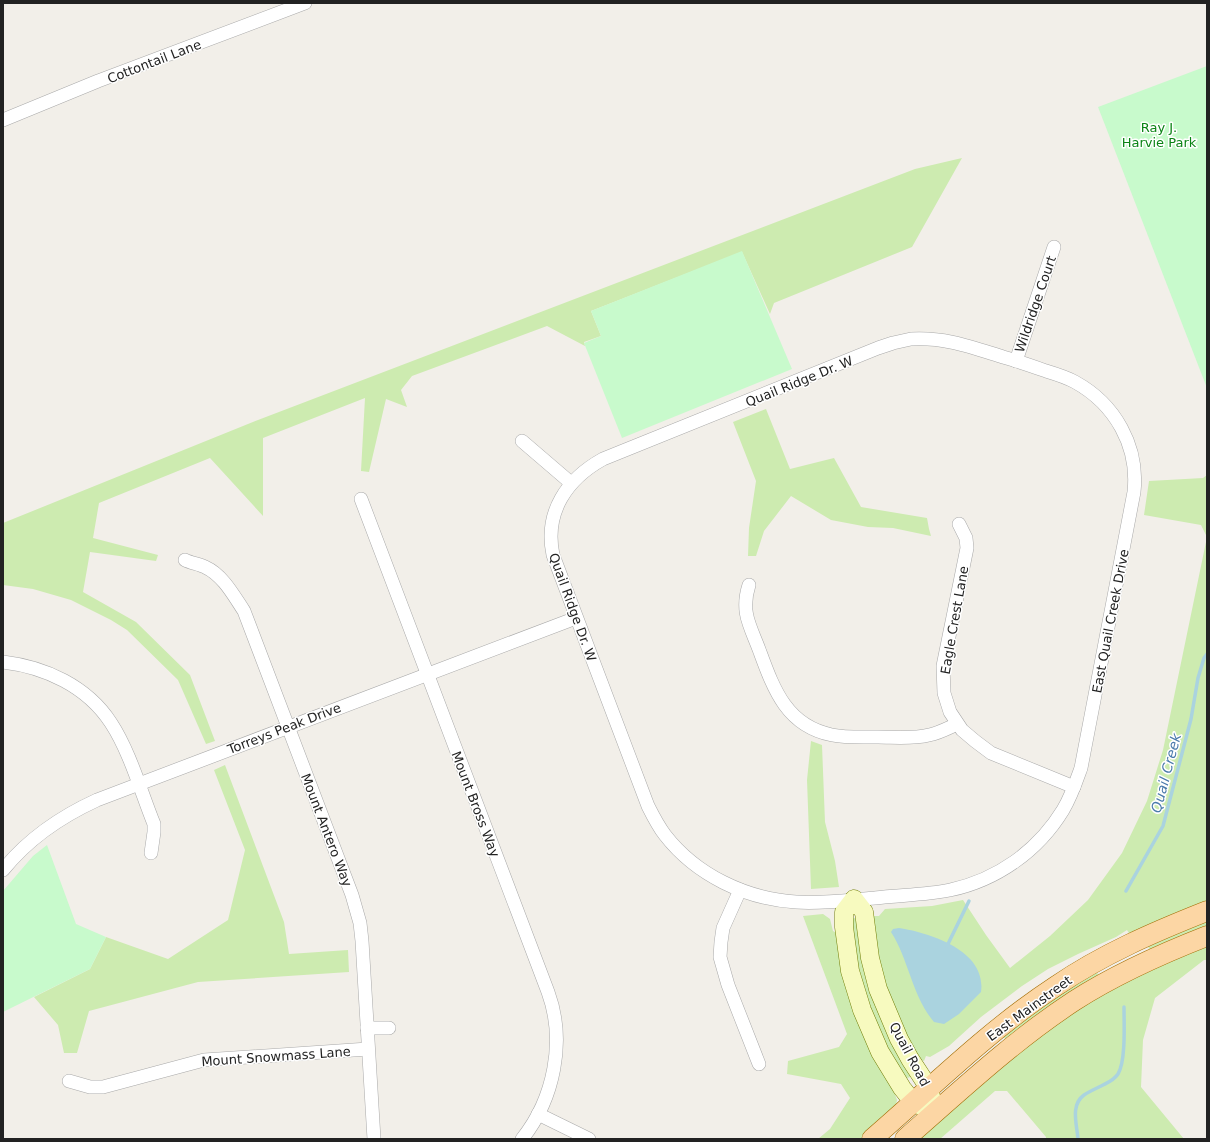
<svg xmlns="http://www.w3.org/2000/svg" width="1210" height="1142" viewBox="0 0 1210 1142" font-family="'DejaVu Sans',sans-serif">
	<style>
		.grass { fill: #cdebb0 }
		.park { fill: #c8facc }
		.water { fill: #aad3df }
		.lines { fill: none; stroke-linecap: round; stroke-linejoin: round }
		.stream { stroke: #aad3df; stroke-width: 3.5 }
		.street-casing { stroke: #a9a9a9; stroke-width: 14 }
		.secondary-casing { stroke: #707d05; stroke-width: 19 }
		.primary-casing { stroke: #a06b00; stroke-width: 21 }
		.street { stroke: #fff; stroke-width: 13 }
		.secondary { stroke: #f7fabf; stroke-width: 18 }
		.primary { stroke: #fcd6a4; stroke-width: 20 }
		.labels { text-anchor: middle; stroke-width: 3; stroke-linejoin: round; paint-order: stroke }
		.street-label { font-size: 13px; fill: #222; stroke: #fff }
		.park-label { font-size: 13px; fill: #0c8416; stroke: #fff }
		.water-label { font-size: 14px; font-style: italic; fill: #4a7aab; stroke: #fff }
	</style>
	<rect width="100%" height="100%" fill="#f2efe9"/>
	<!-- grass -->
	<g class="grass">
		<path d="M962 158 912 247 774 303 770 314 742 252 591 311 601 336 584 342 585 346 547 326 412 376 401 390 407 407 386 399 369 472 361 471 365 398 263 438V516L210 458 99 503 93 538 158 555 156 561 90 552 83 592 136 622 190 675 215 741 206 744 178 680 127 630 111 620 71 600 33 589 3 585V523L258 420 915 169Z"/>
		<path d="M766 409 790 469 834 458 861 507 927 518 929 529 931 536 893 528 868 527 831 520 791 496 764 531 756 556H748L749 528 756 481 733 422Z"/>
		<path d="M1207 475V903L1130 935 1127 930 1116 937 1078 954 1048 969 1022 986 981 1017 949 1046 930 1057 926 1056 924 1061 920 1059 910 1045 879 970 872 920 874 916H879L885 909 932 906 963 900 986 935 1010 968 1050 936 1088 900 1122 853 1147 801 1163 750 1207 537 1201 525 1144 515 1149 481 1203 478Z"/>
		<path d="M811 741 822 745 825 822 835 861 839 887 811 889 807 780Z"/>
		<path d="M225 765 284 922 289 954 348 950 349 972 198 982 89 1011 77 1053H64L58 1025 34 997 90 969 106 937 168 959 228 920 245 850 214 770Z"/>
		<path d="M823 914 830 919 833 931 837 933 897 1100 896 1105 893 1109 860 1139H818L830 1129 850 1098 841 1084 787 1074 788 1061 839 1047 847 1034 803 916Z"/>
		<path d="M854 918 857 919 912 1076 908 1078 904 1076 890 1056 861 985 851 920Z"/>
		<path d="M1207 919V927L1150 951 1147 944Z"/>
		<path d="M1207 944V960H1204L1155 998 1143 1040 1141 1087 1184 1139H1046V1137L1007 1091H995L940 1139H918L1035 1040 1075 1011 1122 982Z"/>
		<path d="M1096 970 1099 977 1007 1041 1002 1035Z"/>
	</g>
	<!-- park -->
	<g class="park">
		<path d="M1207 66V388L1098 107Z"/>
		<path d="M742 251 792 369 622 438 584 343 601 336 591 311Z"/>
		<path d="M47 845 76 924 106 937 90 969 3 1012V891L33 856Z"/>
	</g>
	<!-- water -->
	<path class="water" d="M899 928C931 933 987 951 981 992L959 1014 944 1024 934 1022C912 996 909 960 891 932L893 929Z"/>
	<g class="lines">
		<!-- stream -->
		<g class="stream">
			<path d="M1126 891 1163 826 1191 719 1198 678 1204 658 1207 654"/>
			<path d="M947 946 969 901"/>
			<path d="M1078 1139C1077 1125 1070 1105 1084 1095 1090 1091 1097 1088 1103 1085 1109 1082 1114 1080 1118 1074 1126 1061 1124 1023 1124 1007"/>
		</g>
		<!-- street casing -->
		<g class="street-casing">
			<g id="street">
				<path d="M3 120 98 81 305 3"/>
				<path d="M911 339C945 337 971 347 1003 357 1018 361 1032 366 1046 371 1056 374 1066 377 1075 382 1115 404 1139 446 1134 492L1081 768C1076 782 1071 797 1063 810 1038 851 997 880 950 890 926 895 899 895 875 898 849 900 822 904 796 902 746 899 696 875 665 835 658 826 653 816 648 806L553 555C544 512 567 479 603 459L878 348 893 343Z"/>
				<path d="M1016 361 1054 247"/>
				<path d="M522 441 571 483"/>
				<path d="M361 499 548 992C566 1041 554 1099 522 1139"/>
				<path d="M959 524 966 538 967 548 943 666 944 693 950 712 962 730 975 741 991 753 1074 787"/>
				<path d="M185 560C191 563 199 564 205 567 223 575 234 596 244 611L352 895 360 923 362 941 374 1139"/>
				<path d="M749 585C740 613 751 627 760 652 774 690 787 726 832 735 847 738 862 737 878 737 894 737 913 739 929 735 939 733 948 728 957 724"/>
				<path d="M3 662C45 667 87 686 111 723 130 752 141 792 154 824V832L151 853"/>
				<path d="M3 870C28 839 62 816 97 800L576 618"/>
				<path d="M740 890 723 928 721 942 720 957 728 985 759 1064"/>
				<path d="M367 1028H389"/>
				<path d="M69 1081 90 1087H103L204 1060 368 1049"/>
				<path d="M538 1114 589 1139"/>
			</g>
		</g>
		<!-- secondary casing -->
		<g class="secondary-casing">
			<path id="secondary" d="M854 899 864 912 870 958 878 989 899 1039 910 1059 929 1088 935 1113 913 1102 902 1088 880 1052 862 1010 850 971 844 927V912Z"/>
		</g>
		<!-- primary casing -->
		<g class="primary-casing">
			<g id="primary">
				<path d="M872 1139C932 1087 989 1030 1056 986 1103 954 1154 932 1207 911"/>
				<path d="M905 1139C960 1091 1013 1041 1074 1001 1116 974 1161 954 1207 936"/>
			</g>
		</g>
		<!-- street -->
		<use href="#street" class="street"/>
		<!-- secondary -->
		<use href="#secondary" class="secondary"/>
		<!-- primary -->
		<use href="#primary" class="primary"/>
	</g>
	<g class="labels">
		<!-- street labels -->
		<g class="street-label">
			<text transform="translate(154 61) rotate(-21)" y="5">Cottontail Lane</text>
			<text transform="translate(1035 304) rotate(-71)" y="5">Wildridge Court</text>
			<text transform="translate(799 381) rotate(-22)" y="5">Quail Ridge Dr. W</text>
			<text transform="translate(573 607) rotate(70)" y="5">Quail Ridge Dr. W</text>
			<text transform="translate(954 620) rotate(-80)" y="5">Eagle Crest Lane</text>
			<text transform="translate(1110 621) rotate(-79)" y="5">East Quail Creek Drive</text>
			<text transform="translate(284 728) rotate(-21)" y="5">Torreys Peak Drive</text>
			<text transform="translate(476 804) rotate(69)" y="5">Mount Bross Way</text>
			<text transform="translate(327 830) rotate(69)" y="5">Mount Antero Way</text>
			<text transform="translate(1029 1008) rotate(-36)" y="5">East Mainstreet</text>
			<text transform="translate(910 1054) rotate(62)" y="5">Quail Road</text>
			<text transform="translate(276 1056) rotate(-4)" y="5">Mount Snowmass Lane</text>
		</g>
		<!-- park labels -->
		<g class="park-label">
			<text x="1159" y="132">Ray J.<tspan x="1159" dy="15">Harvie Park</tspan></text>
		</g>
		<!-- water labels -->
		<g class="water-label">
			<text transform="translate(1166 773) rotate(-75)" y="5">Quail Creek</text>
		</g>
	</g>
	<!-- border -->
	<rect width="1210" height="1142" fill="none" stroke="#222222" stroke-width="8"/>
</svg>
